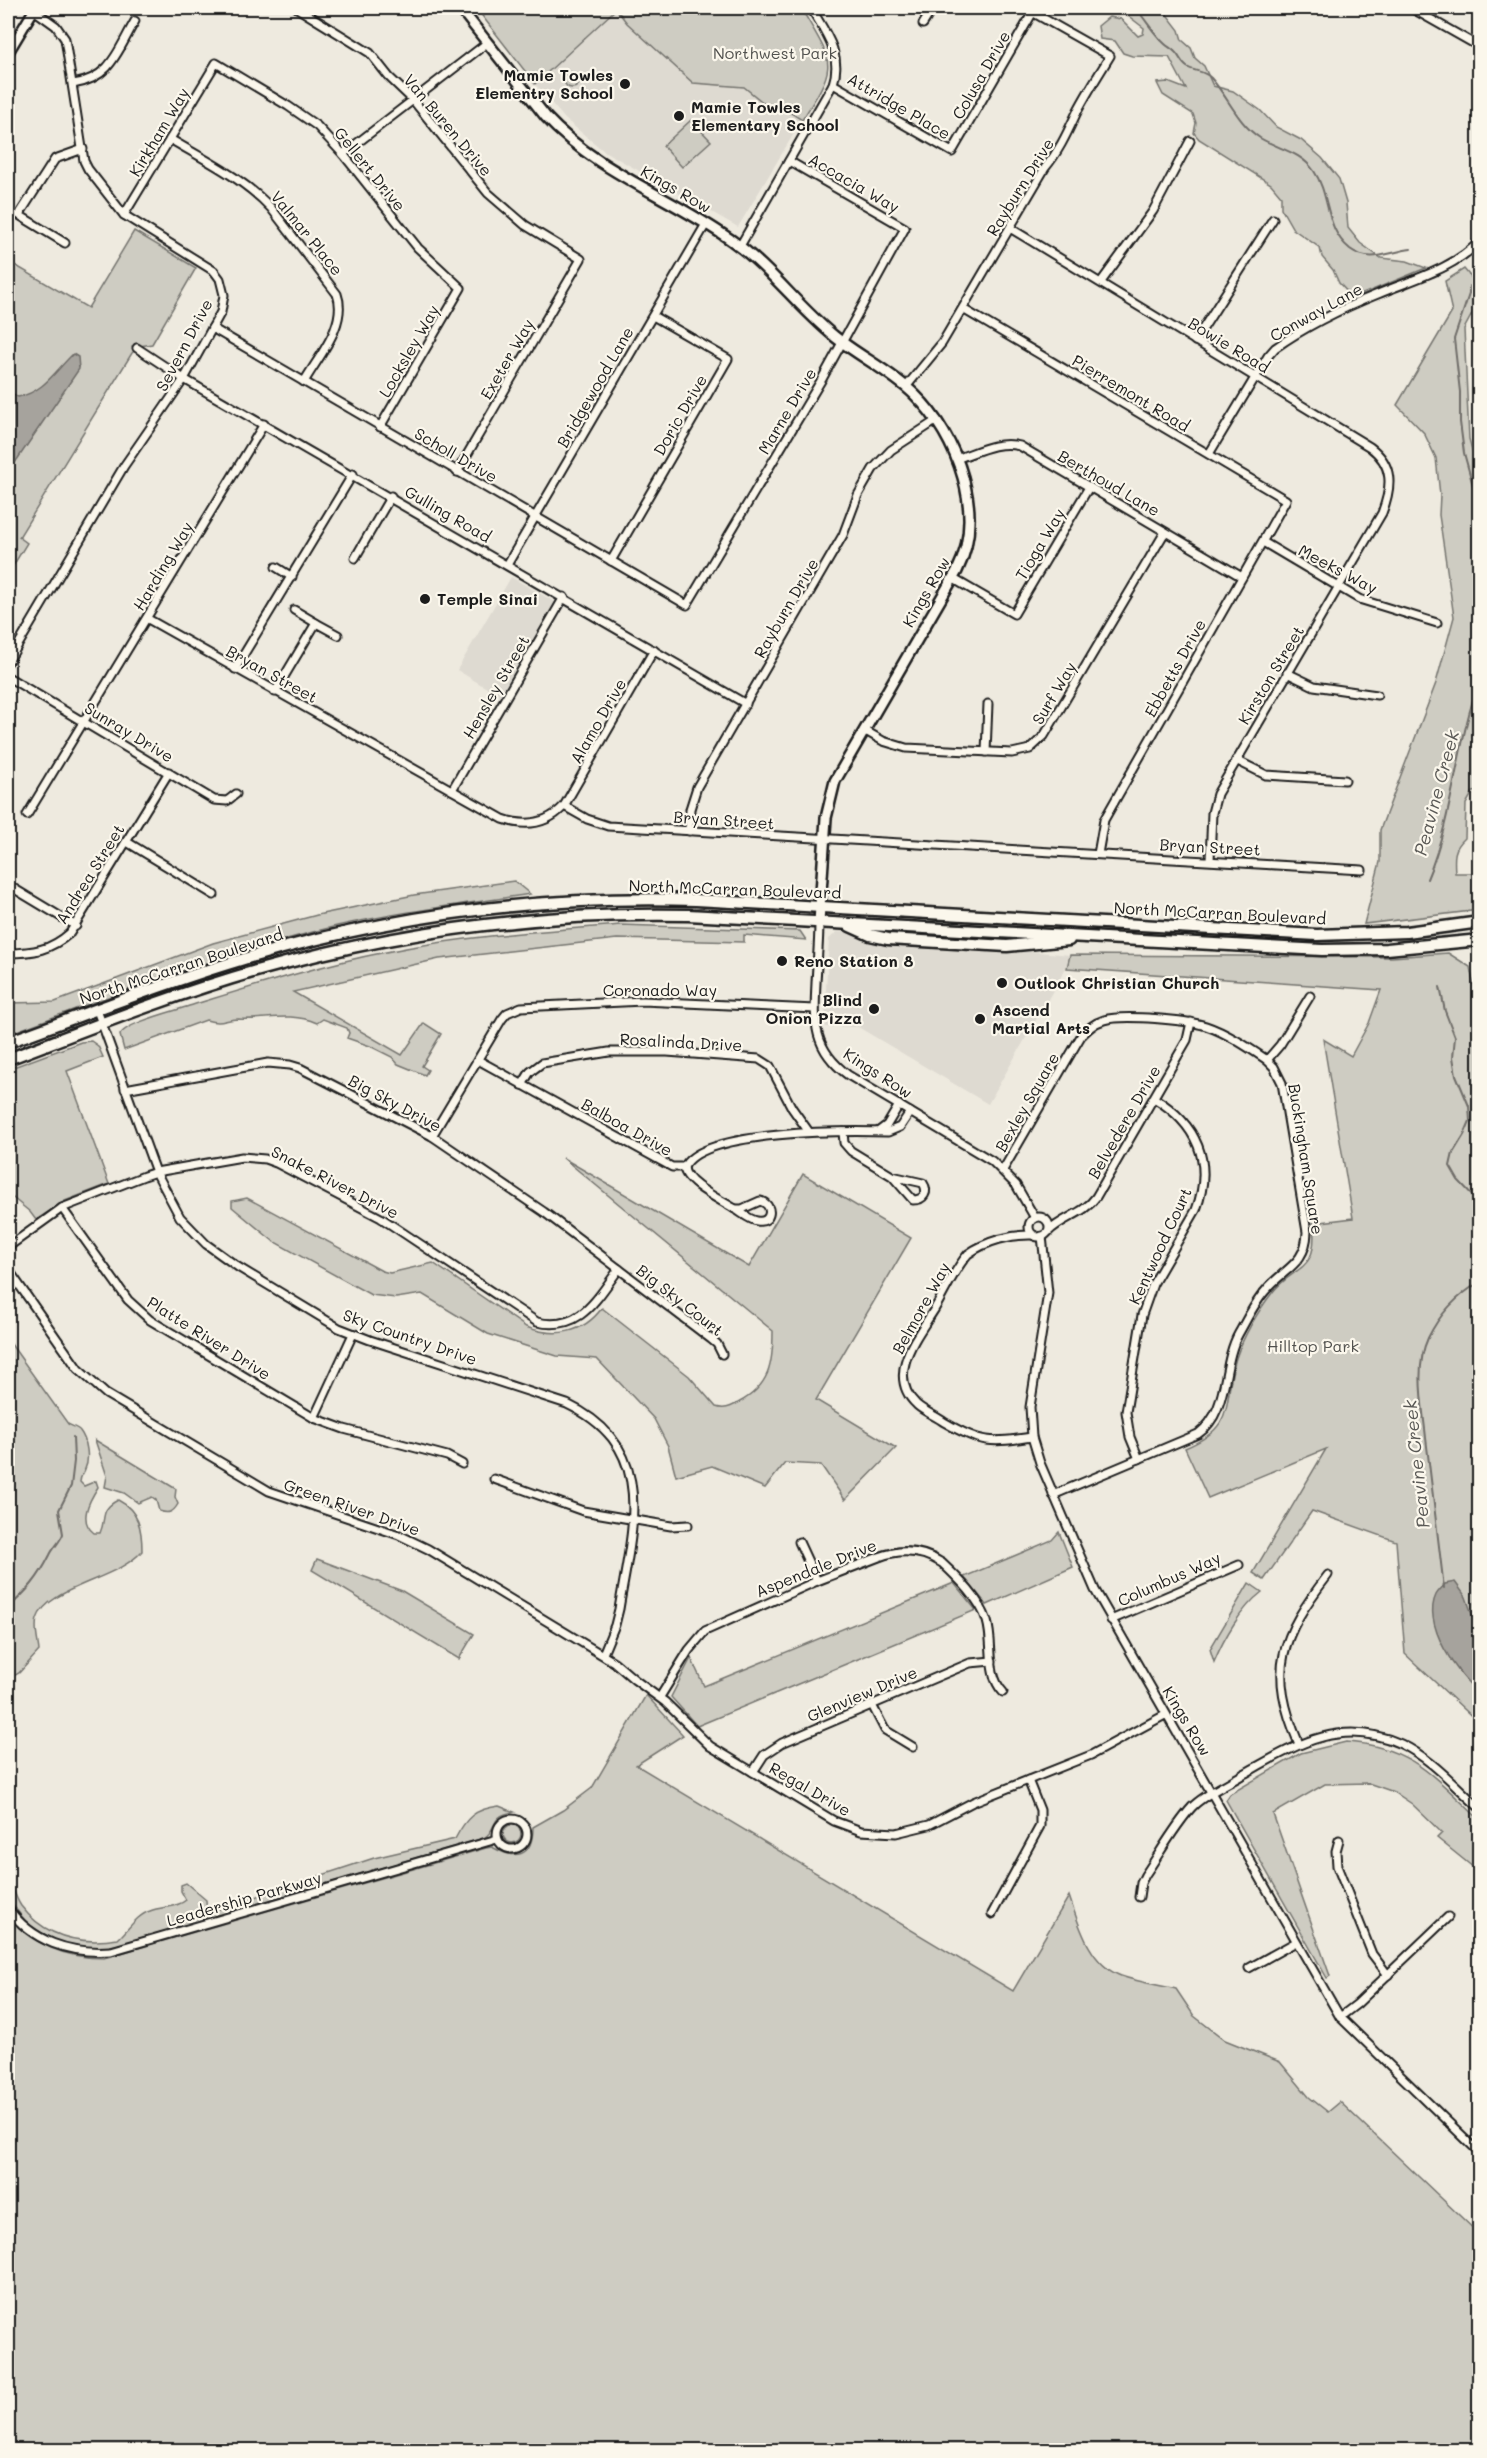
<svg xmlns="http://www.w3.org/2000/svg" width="1487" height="2458" viewBox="0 0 1487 2458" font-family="Mali,sans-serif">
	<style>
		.built { fill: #dedad1 }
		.green { fill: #ceccc2; stroke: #75746f; stroke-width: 1.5 }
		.water { fill: #a6a39d; stroke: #6f6d69; stroke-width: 1.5 }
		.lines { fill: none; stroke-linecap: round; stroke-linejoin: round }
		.stream { stroke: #6f6d69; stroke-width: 2 }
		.minor-casing { stroke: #1c1c1c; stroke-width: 11 }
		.tertiary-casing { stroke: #1c1c1c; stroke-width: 13 }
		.secondary-casing { stroke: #1c1c1c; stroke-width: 14 }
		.primary-casing { stroke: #1c1c1c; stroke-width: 15 }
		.minor { stroke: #fbf7ec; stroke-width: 7 }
		.tertiary { stroke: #fbf7ec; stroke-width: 8 }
		.secondary { stroke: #fbf7ec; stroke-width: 9 }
		.primary { stroke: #fbf7ec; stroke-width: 10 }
		.poi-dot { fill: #1c1c1c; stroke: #fbf7ec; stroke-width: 2 }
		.labels { text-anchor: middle; stroke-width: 4.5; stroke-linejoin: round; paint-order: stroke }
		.park-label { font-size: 16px; fill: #51514e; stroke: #fbf7ec }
		.poi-label { font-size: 16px; font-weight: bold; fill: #1c1c1c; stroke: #fbf7ec; text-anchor: start }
		.street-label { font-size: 16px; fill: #1c1c1c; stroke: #fbf7ec }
		.water-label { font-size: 18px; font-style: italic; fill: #5a5956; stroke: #fbf7ec }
	</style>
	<rect width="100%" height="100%" fill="#eeeadf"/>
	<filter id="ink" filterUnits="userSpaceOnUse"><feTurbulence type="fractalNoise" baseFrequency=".0167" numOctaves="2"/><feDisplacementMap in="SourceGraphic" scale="12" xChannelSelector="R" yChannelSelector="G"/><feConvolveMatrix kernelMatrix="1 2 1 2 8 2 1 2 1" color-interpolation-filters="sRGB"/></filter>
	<g filter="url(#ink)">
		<!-- built -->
		<g class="built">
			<path d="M616 9 627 23 693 83 744 87 771 109 791 113 802 120 738 227 604 151 565 119 535 84Z"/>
			<path d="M511 577 555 602 500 696 457 670Z"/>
			<path d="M843 931 895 946 1029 951 1070 955 1071 959 988 1104 858 1027H826L825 1006 829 939 837 932Z"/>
		</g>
		<!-- green -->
		<g class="green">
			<path d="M476 8H801C834 65 839 62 802 120L791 113 771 109 744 87 693 83 627 23 616 9 535 84Z"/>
			<path d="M1118 8H1162L1179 30 1182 40 1191 48 1195 58 1204 66 1213 86 1233 91 1260 110 1276 127 1301 140 1322 158 1339 179 1346 203 1348 228 1360 243 1381 258 1407 261 1426 268 1353 298 1339 283 1333 270 1322 257 1320 248 1293 229 1281 208V196L1271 184 1199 139 1194 133 1196 123 1193 114 1163 95 1157 83 1168 82 1186 89 1169 57 1132 56 1123 53 1115 41 1100 39 1098 26 1109 17 1121 19 1138 36 1143 34 1144 28Z"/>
			<circle cx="572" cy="80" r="8"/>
			<path d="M691 120 711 141 682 167 663 146Z"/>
			<path d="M134 231 196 268 152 344 140 346 132 353 19 537 27 543 8 574V261L88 308Z"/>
			<path d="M1464 269 1479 287 1478 303 1464 329 1469 439 1480 479V791L1473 792 1466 804 1465 838C1453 849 1454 857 1455 873H1479V910L1364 924 1380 862V830L1436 683 1454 617 1439 515 1440 495 1436 458 1424 433 1397 405 1452 312 1445 281Z"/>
			<path d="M514 881 530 894C466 904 401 911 337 926 224 953 116 994 8 1034V1003L55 1002 213 943 317 915 414 895Z"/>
			<path d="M621 925 800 931 806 940 744 935V942L617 939 439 959 293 992 402 1055 424 1023 441 1034 422 1066 428 1070 425 1075 398 1064 392 1057 370 1046 347 1038 349 1033 347 1028 323 1019 317 1023C288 1011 266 1021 238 1019 224 1019 223 1025 206 1020L124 1050 120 1035C125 1023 175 1011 189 1006 254 986 320 965 386 952 464 936 543 931 621 925Z"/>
			<path d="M1448 953 1470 967 1480 1017 1479 1723 1405 1654 1396 1541 1312 1511 1264 1580 1253 1573 1326 1449 1208 1498 1185 1448C1238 1426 1222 1403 1236 1358 1243 1337 1258 1311 1272 1293 1294 1264 1319 1274 1313 1223L1353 1218 1323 1039 1351 1056 1369 1023 1381 990 1067 968 1070 955 1392 957Z"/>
			<path d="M91 1041 98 1046 103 1057 67 1071 109 1184 65 1201 36 1220 30 1212 8 1194V1069L81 1042Z"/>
			<path d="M563 1158 749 1267 803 1174 911 1238 816 1400 896 1448 845 1500 821 1465 785 1463 765 1488 712 1466 676 1476 668 1446 654 1419 597 1359 557 1356 488 1334 422 1294 396 1298 371 1295 273 1241 232 1207V1201L247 1198 382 1271 390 1273 433 1263 526 1327C555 1338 583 1334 602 1308L689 1376 716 1407C725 1410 730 1407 738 1403 770 1386 773 1364 773 1331Z"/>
			<path d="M8 1340 68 1424C71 1426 78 1428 80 1431 87 1440 90 1459 85 1469 83 1475 80 1476 80 1482L84 1486 96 1481 98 1487C89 1501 78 1521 94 1533H100C107 1517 99 1510 118 1500 139 1511 142 1529 142 1551 119 1579 47 1587 37 1619 34 1628 38 1641 39 1651L19 1673 8 1679Z"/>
			<path d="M95 1440 176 1489 175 1497 178 1504C173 1513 168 1514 159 1511L156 1500 152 1497 138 1503 124 1493 105 1487 107 1476Z"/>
			<path d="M1059 1532 1073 1567 987 1605 964 1577 1052 1540Z"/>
			<path d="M317 1559 402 1591 474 1634 459 1659 312 1570Z"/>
			<path d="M954 1583 976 1610 697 1726 671 1697 691 1658 704 1686Z"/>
			<path d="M1249 1583 1262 1592C1241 1608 1224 1638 1214 1662L1210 1649Z"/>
			<path d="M646 1695 683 1735 636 1765 1013 1991 1069 1896C1079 1925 1089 1964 1121 1976 1138 1982 1158 1985 1176 1989L1194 2016 1225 2040 1280 2062 1309 2097 1328 2112 1340 2102 1479 2234V2450H8V1917C35 1945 64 1958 104 1958L486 1848 492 1847C515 1860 533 1858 533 1827L563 1810 592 1788Z"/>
			<path d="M1346 1742C1411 1746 1435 1778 1479 1819V1872L1437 1838 1442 1833 1412 1804 1394 1792 1368 1783 1325 1784 1273 1814 1330 1976 1327 1978 1226 1800 1230 1794 1301 1753Z"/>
			<path d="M499 1806 514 1812C488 1816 499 1828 484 1838L117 1945 96 1948 78 1946 58 1942 42 1933 27 1923 8 1899V1876C12 1885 15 1897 21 1906 45 1937 80 1945 118 1939 128 1930 137 1915 150 1911 162 1906 177 1908 186 1900L181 1891V1885L186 1883 206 1900 207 1913 374 1858 455 1839C466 1818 474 1809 499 1806Z"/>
			<circle cx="512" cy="1834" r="9"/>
		</g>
		<!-- water -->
		<g class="water">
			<path d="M73 354 78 357 79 369 8 473V373L11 392 18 397C44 392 55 371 73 354Z"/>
			<path d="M1455 1582 1466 1597 1473 1617 1479 1625V1692C1457 1676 1422 1624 1436 1595 1438 1591 1442 1588 1445 1584Z"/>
		</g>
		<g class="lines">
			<!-- stream -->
			<g class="stream">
				<path d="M8 12 11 9"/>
				<path d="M1142 16C1149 25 1156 36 1165 44 1168 47 1173 49 1176 53 1180 57 1181 63 1187 67 1194 72 1204 70 1211 78 1228 97 1238 124 1260 138 1280 150 1300 151 1314 171 1331 196 1324 228 1350 249 1370 264 1388 252 1411 249"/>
				<path d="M1469 286V294L1454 339 1460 392V422L1464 453 1480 511"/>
				<path d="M1427 879C1454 815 1456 744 1480 679"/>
				<path d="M1440 987 1445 1011 1455 1037 1453 1057 1456 1075 1469 1106 1470 1121 1464 1135 1453 1153 1450 1166 1458 1180 1480 1203"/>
				<path d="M1444 1588C1438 1538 1432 1488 1426 1438 1423 1407 1414 1368 1428 1338 1439 1315 1458 1295 1480 1282"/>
				<path d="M8 1608C28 1590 38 1579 50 1555 53 1548 60 1542 63 1534L59 1510 71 1486 74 1461 73 1437"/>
			</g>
			<!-- minor casing -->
			<g class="minor-casing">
				<g id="minor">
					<path d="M297 8 370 53 389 77 413 100 488 193 525 225 581 259 457 472"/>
					<path d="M1411 8 1480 47"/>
					<path d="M923 24 933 8"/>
					<path d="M73 84C111 78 117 52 135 21"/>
					<path d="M833 84 952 152 1033 12"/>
					<path d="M170 139C205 160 243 178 271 208L337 294C348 324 318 357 304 382"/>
					<path d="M343 154 487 43"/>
					<path d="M124 215 216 63 288 106 317 126 343 154 418 248 461 288 380 427"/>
					<path d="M1010 228 1370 447C1394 465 1392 487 1382 513L1217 794 1212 813 1210 860"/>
					<path d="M65 243 19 215 55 159 83 149"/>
					<path d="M740 246 833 84C843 54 825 32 811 8"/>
					<path d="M1101 282 1153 211 1190 141"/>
					<path d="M963 309 1286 500 1104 820 1098 854"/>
					<path d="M212 328 687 605 822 379 905 228 789 161"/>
					<path d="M1195 341 1273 219"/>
					<path d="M137 348 184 379 746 704"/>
					<path d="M906 387 942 343 1045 168C1060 150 1068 131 1078 110 1088 91 1099 74 1110 56L1025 8"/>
					<path d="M1209 454 1268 356 1275 348C1306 326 1343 308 1378 294 1413 279 1452 270 1480 241"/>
					<path d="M956 459C977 452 998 440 1020 446L1242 577"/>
					<path d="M1263 542 1359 599 1437 623"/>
					<path d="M355 558 391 496"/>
					<path d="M611 561 728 359 653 316"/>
					<path d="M507 565 706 224"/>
					<path d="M276 567 292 577"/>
					<path d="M952 578 1014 614 1089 487"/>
					<path d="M294 610 316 623"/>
					<path d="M148 619 503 819C526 827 547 824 564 806L654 650"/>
					<path d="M8 662 124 466 184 379 221 312 224 295 220 279 214 271 124 215 88 169 84 161 65 39 56 26 31 8"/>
					<path d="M235 669 353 474"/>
					<path d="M1287 673 1314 686 1377 695"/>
					<path d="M8 677 214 800 227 801 236 794"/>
					<path d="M275 692 316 623 338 635"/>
					<path d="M864 730 883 741 906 748 1012 753 1030 749 1044 736 1165 532"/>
					<path d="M986 752 988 704"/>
					<path d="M1236 760 1266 775 1345 780"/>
					<path d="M452 790 564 597"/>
					<path d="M564 806 587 819 608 826 1362 870"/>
					<path d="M27 815 264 424"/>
					<path d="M689 831 690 809 697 787 843 535 858 495 873 469 891 450 937 420"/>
					<path d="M127 842 214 895"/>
					<path d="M8 885 76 926"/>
					<path d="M819 922C819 942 817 963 816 983 814 1023 813 1049 848 1075L992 1161 1016 1185 1035 1218"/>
					<path d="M8 953C33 953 51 950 70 933L169 772"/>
					<path d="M97 1010 156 1172 180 1217 206 1244 238 1267 339 1328 370 1340 567 1404C659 1448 632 1529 619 1609L615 1625 603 1654"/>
					<path d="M478 1060 672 1167H684C703 1129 850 1131 888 1132L900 1127 910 1112"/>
					<path d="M1267 1060 1280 1045 1310 996"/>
					<path d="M522 1085 530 1072 542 1063 609 1052H667L759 1059 770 1066 792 1108 809 1132"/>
					<path d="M125 1089 268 1063 290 1065 300 1068 432 1136 544 1212 711 1339 717 1344 722 1354"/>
					<path d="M879 1131 887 1125 899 1105"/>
					<path d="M843 1132 844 1143 851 1151 892 1176 923 1183C929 1192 924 1200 913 1200L892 1176"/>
					<path d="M432 1136 502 1019 507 1013 521 1007 643 1001 815 1009"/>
					<path d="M684 1167C684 1183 721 1200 735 1209"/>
					<path d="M1003 1170 1081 1036C1088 1029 1094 1023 1104 1020 1123 1014 1187 1020 1206 1026 1227 1033 1249 1048 1267 1060L1274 1067 1282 1083 1307 1232C1306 1265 1284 1268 1266 1290 1255 1302 1247 1319 1239 1333 1221 1365 1230 1411 1198 1434L1053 1495"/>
					<path d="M760 1201C774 1204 772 1224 757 1221 750 1220 742 1213 735 1209H742Z"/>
					<path d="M62 1208 128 1300 150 1320 314 1418 344 1429 447 1456 462 1464"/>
					<circle cx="1039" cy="1227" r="10"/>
					<path d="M1048 1232C1063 1217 1084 1214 1096 1197L1187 1040 1191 1022"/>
					<path d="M1042 1236 1048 1293 1030 1407 1032 1437 1040 1463 1095 1590 1340 2017 1480 2153"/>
					<path d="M8 1247 62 1208 144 1176 156 1172 242 1157 265 1159 276 1163 381 1218 537 1322C581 1332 596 1299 619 1269"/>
					<path d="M8 1269 78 1369 106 1394 269 1491 399 1535 428 1549 614 1662 635 1680 665 1702 710 1746 834 1821 861 1831 896 1833 929 1825 973 1802 1091 1755 1165 1715"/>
					<path d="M314 1418 353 1334"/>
					<path d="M1032 1437C990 1443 982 1444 944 1422 936 1416 925 1412 917 1405 885 1375 917 1337 934 1310 945 1292 954 1270 968 1254 986 1241 1012 1234 1034 1235"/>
					<path d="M1139 1459 1130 1437 1126 1412 1142 1315 1153 1284 1196 1210C1214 1162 1197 1124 1154 1098"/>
					<path d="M494 1479 583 1511 671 1526 688 1525"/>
					<path d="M799 1542 817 1581"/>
					<path d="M1111 1620 1239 1565"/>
					<path d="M660 1697 689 1650 705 1631 817 1581 879 1557C902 1548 922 1550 942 1563 959 1579 980 1599 987 1621 994 1644 986 1674 1003 1692"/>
					<path d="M872 1705 885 1730 913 1747"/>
					<path d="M1299 1744C1267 1670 1281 1636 1328 1575"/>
					<path d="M753 1772 764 1755 782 1743 970 1663 992 1661"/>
					<circle cx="512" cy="1834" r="15"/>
					<path d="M1339 1840 1336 1851 1337 1866 1372 1954 1388 1975"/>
					<path d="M1139 1897 1141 1883 1145 1875C1160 1853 1174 1827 1192 1807 1206 1793 1226 1785 1242 1775 1294 1746 1340 1716 1401 1744 1431 1758 1455 1786 1480 1808"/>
					<path d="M8 1908C32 1942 70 1954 111 1951L497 1839"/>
					<path d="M992 1914 1040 1826V1810L1028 1780"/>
					<path d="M1249 1968 1296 1942"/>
					<path d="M1340 2017 1357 2004 1448 1917"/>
				</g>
			</g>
			<!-- tertiary casing -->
			<g class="tertiary-casing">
				<g id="tertiary">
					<path d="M8 53 35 8"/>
					<path d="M1477 922 1480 934"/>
				</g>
			</g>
			<!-- secondary casing -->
			<g class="secondary-casing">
				<path id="secondary" d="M460 8 546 117C597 172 671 197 731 240 770 267 798 307 834 336 860 357 892 372 915 395 958 437 986 514 957 571L835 781 826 818 819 922"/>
			</g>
			<!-- primary casing -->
			<g class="primary-casing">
				<g id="primary">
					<path d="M850 926 870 935 888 939 1007 946 1069 940"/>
					<path d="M8 1042C83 1015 158 985 234 962 383 916 540 895 696 900L1317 935 1407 932 1480 922"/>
					<path d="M8 1059C90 1028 172 995 256 971 397 931 542 912 688 915L1322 950 1387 949 1480 940"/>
				</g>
			</g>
			<!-- minor -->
			<use href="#minor" class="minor"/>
			<!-- tertiary -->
			<use href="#tertiary" class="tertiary"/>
			<!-- secondary -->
			<use href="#secondary" class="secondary"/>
			<!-- primary -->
			<use href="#primary" class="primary"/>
		</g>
	</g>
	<!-- markers -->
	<g class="poi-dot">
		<circle cx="625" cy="84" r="6"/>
		<circle cx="679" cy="116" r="6"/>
		<circle cx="425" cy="599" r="6"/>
		<circle cx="782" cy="961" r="6"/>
		<circle cx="1002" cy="983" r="6"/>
		<circle cx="874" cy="1009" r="6"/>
		<circle cx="980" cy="1019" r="6"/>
	</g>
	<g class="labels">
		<!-- park labels -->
		<g class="park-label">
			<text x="775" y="59">Northwest Park</text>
			<text x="1313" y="1352">Hilltop Park</text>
		</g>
		<!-- poi labels -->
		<g class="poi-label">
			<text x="613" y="81" text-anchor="end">Mamie Towles<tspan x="613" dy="18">Elementry School</tspan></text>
			<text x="691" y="113">Mamie Towles<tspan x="691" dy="18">Elementary School</tspan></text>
			<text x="437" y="605">Temple Sinai</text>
			<text x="794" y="967">Reno Station 8</text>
			<text x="1014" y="989">Outlook Christian Church</text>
			<text x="862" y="1006" text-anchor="end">Blind<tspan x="862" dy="18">Onion Pizza</tspan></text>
			<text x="992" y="1016">Ascend<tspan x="992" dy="18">Martial Arts</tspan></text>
		</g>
		<!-- street labels -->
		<g class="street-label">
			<text transform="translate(981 75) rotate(-60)" y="6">Colusa Drive</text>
			<text transform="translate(899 106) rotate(30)" y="6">Attridge Place</text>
			<text transform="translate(448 125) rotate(50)" y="6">Van Buren Drive</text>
			<text transform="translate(159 132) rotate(-59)" y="6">Kirkham Way</text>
			<text transform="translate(370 169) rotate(51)" y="6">Gellert Drive</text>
			<text transform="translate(854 183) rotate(30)" y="6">Accacia Way</text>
			<text transform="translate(1020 187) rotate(-58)" y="6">Rayburn Drive</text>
			<text transform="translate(676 189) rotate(30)" y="6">Kings Row</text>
			<text transform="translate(307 233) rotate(51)" y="6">Valmar Place</text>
			<text transform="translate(1316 312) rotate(-29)" y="6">Conway Lane</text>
			<text transform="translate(184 345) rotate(-62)" y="6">Severn Drive</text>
			<text transform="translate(1229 345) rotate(31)" y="6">Bowie Road</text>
			<text transform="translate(409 351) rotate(-60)" y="6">Locksley Way</text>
			<text transform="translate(507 359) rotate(-60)" y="6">Exeter Way</text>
			<text transform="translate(595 387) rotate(-60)" y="6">Bridgewood Lane</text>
			<text transform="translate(1131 393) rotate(31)" y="6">Pierremont Road</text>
			<text transform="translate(787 411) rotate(-59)" y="6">Marne Drive</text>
			<text transform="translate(680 415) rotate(-60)" y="6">Doric Drive</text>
			<text transform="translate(456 455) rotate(30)" y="6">Scholl Drive</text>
			<text transform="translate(1109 483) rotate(30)" y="6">Berthoud Lane</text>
			<text transform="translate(448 514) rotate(30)" y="6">Gulling Road</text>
			<text transform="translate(1040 544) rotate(-59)" y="6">Tioga Way</text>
			<text transform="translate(163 566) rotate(-59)" y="6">Harding Way</text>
			<text transform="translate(1338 569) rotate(28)" y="6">Meeks Way</text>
			<text transform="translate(926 592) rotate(-60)" y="6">Kings Row</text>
			<text transform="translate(786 608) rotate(-60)" y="6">Rayburn Drive</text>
			<text transform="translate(1175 668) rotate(-61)" y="6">Ebbetts Drive</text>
			<text transform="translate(272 674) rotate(29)" y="6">Bryan Street</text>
			<text transform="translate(1271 675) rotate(-59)" y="6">Kirston Street</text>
			<text transform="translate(496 687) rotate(-60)" y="6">Hensley Street</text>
			<text transform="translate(1054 693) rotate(-59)" y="6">Surf Way</text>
			<text transform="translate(598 721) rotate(-60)" y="6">Alamo Drive</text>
			<text transform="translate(129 732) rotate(31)" y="6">Sunray Drive</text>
			<text transform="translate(724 820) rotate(4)" y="6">Bryan Street</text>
			<text transform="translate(1210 847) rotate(3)" y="6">Bryan Street</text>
			<text transform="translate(90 874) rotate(-58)" y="6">Andrea Street</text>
			<text transform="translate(735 889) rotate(2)" y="6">North McCarran Boulevard</text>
			<text transform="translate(1220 913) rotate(3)" y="6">North McCarran Boulevard</text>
			<text transform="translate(181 966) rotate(-18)" y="6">North McCarran Boulevard</text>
			<text x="660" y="996">Coronado Way</text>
			<text transform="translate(681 1042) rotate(3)" y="6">Rosalinda Drive</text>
			<text transform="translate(878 1073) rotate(33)" y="6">Kings Row</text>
			<text transform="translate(1027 1102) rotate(-60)" y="6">Bexley Square</text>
			<text transform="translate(395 1103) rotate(28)" y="6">Big Sky Drive</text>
			<text transform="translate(1124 1122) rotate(-60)" y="6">Belvedere Drive</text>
			<text transform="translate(627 1127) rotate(29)" y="6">Balboa Drive</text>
			<text transform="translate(1306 1159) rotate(81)" y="6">Buckingham Square</text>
			<text transform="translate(335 1182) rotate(27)" y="6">Snake River Drive</text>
			<text transform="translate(1160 1246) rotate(-65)" y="6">Kentwood Court</text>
			<text transform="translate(680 1300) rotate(38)" y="6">Big Sky Court</text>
			<text transform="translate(921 1308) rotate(-61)" y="6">Belmore Way</text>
			<text transform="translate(410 1337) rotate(19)" y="6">Sky Country Drive</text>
			<text transform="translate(209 1338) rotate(32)" y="6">Platte River Drive</text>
			<text transform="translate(352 1507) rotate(19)" y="6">Green River Drive</text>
			<text transform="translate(816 1568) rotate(-22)" y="6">Aspendale Drive</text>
			<text transform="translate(1169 1579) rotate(-24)" y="6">Columbus Way</text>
			<text transform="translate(862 1694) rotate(-23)" y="6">Glenview Drive</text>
			<text transform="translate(1187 1721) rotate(59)" y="6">Kings Row</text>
			<text transform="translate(810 1789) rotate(30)" y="6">Regal Drive</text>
			<text transform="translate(244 1899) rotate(-16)" y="6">Leadership Parkway</text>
		</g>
		<!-- water labels -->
		<g class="water-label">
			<text transform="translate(1437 793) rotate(-75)" y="6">Peavine Creek</text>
			<text transform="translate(1417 1464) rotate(-96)" y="6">Peavine Creek</text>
		</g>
	</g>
	<!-- margin -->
	<rect width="1487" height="2458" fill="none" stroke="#fbf7ec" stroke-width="30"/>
	<rect x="15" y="15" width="1457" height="2428" fill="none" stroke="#1c1c1c" stroke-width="2" filter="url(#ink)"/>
</svg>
